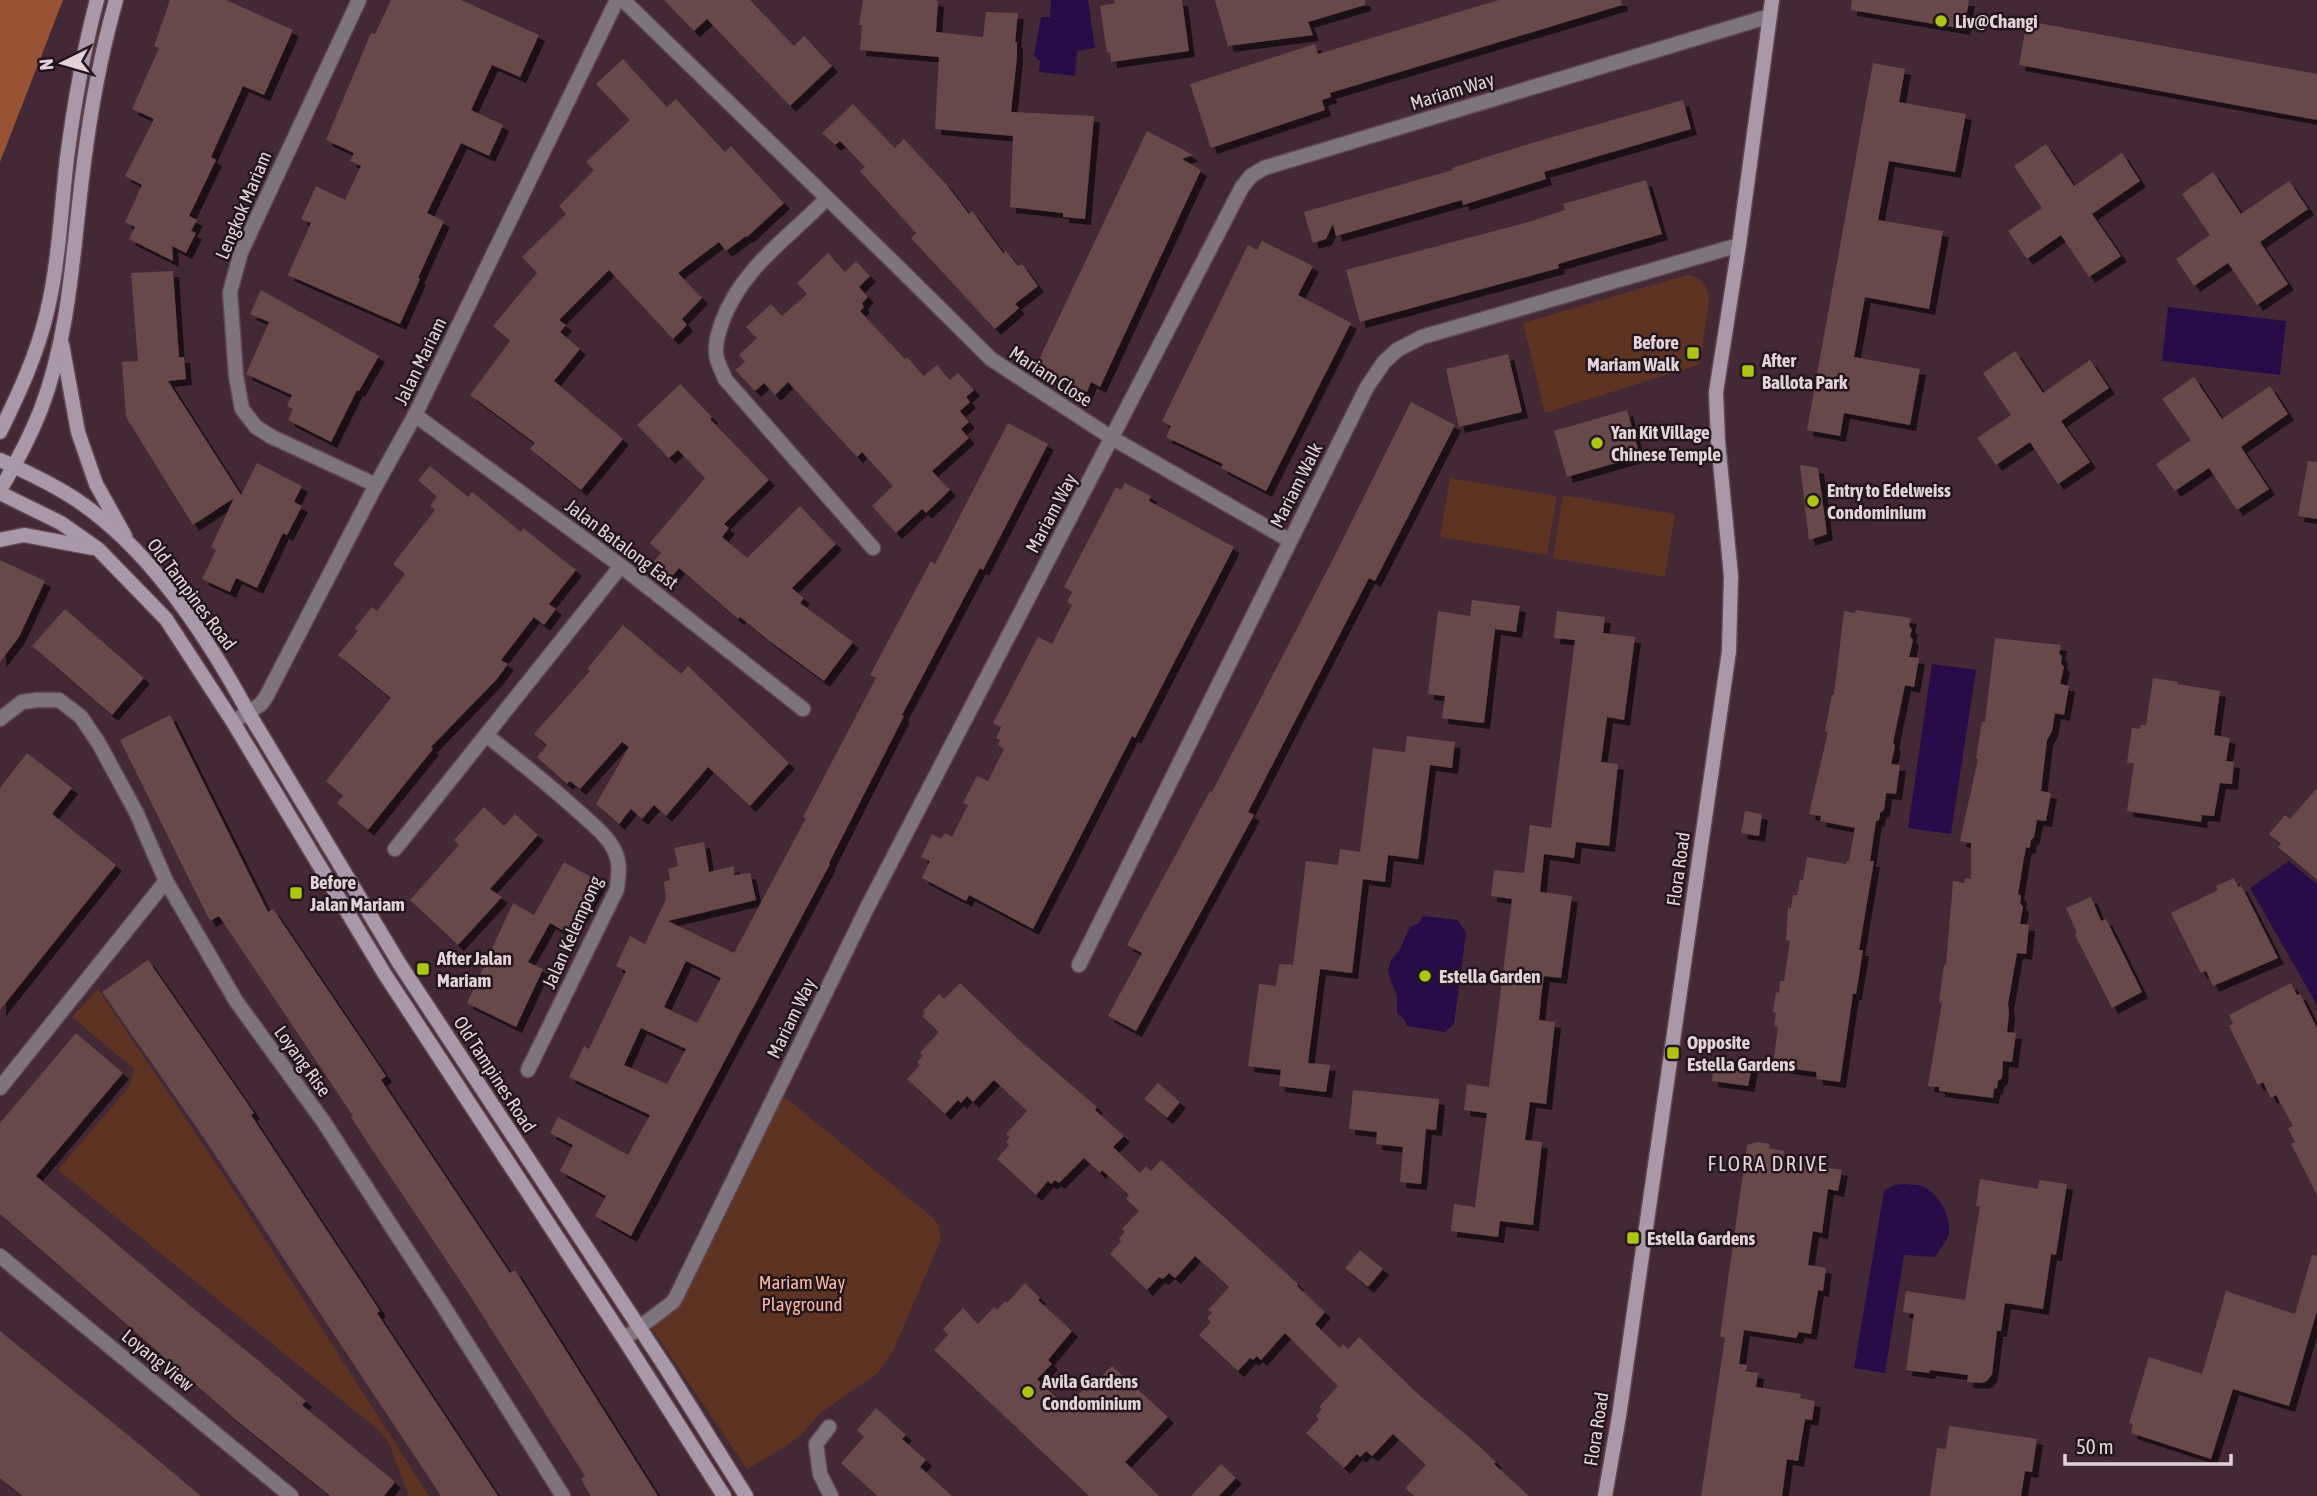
<svg xmlns="http://www.w3.org/2000/svg" width="2317" height="1496" viewBox="0 0 2317 1496" font-family="'Asap Condensed',sans-serif">
	<style>
		.green { fill: #5e3322 }
		.forest { fill: #9a5235 }
		.water { fill: #280c49 }
		.building { fill: #67484a; fill-rule: evenodd; filter: url(#shadow) }
		.lines { fill: none; stroke-linecap: round; stroke-linejoin: round }
		.street-casing { stroke: #604753; stroke-width: 17 }
		.secondary-casing { stroke: #604753; stroke-width: 17 }
		.street { stroke: #7e747e; stroke-width: 14 }
		.secondary { stroke: #a898a9; stroke-width: 14 }
		.poi-dot { fill: #acc612; stroke: #22161c; stroke-width: 2.5 }
		.labels { text-anchor: middle; stroke-width: 5; stroke-linejoin: round; paint-order: stroke }
		.poi-label { font-size: 19px; font-weight: bold; fill: #e3d2d9; stroke: #22161c; text-anchor: start }
		.street-label { font-size: 19px; fill: #e3d2d9; stroke: #22161c }
		.park-label { font-size: 19px; fill: #f7b79f; stroke: #22161c }
		.neighbourhood-label { font-size: 21px; letter-spacing: 2px; fill: #e3d2d9; stroke: #22161c }
	</style>
	<defs>
		<filter id="shadow"><feDropShadow dx="6" dy="6" stdDeviation="0" flood-color="#0009"/></filter>
	</defs>
	<rect width="100%" height="100%" fill="#432935"/>
	<!-- green -->
	<g class="green">
		<path d="M1687 275C1702 278 1707 284 1709 300L1701 358 1698 365 1545 413 1523 323Z"/>
		<path d="M1450 478 1557 496 1547 555 1440 537Z"/>
		<path d="M1563 495 1675 514 1665 577 1553 558Z"/>
		<path d="M98 989 225 1177 429 1496H409L388 1441 376 1428 58 1170 129 1087 134 1069 72 1017Z"/>
		<path d="M781 1094 932 1217 938 1224 941 1240 893 1351 878 1373 820 1413 801 1435 785 1447 747 1469 650 1325 677 1304Z"/>
	</g>
	<!-- forest -->
	<path class="forest" d="M0 0H63L0 162Z"/>
	<!-- water -->
	<g class="water">
		<path d="M1051 0H1088L1095 48 1077 51 1075 76 1039 72 1040 61 1034 56 1041 17H1050Z"/>
		<path d="M2168 307 2286 321 2280 375 2162 361Z"/>
		<path d="M1932 664 1976 670 1951 834 1908 828Z"/>
		<path d="M2289 861 2317 884V1005L2250 888Z"/>
		<path d="M1423 916 1458 920 1466 933 1454 1024 1445 1032 1407 1026 1404 1019 1397 1013V995L1391 982 1388 970 1391 960 1399 951 1410 927 1419 923Z"/>
		<path d="M1905 1184C1911 1185 1917 1184 1922 1186 1938 1193 1951 1215 1949 1233 1947 1241 1939 1250 1935 1257L1904 1255 1885 1373 1854 1368 1884 1191 1894 1185Z"/>
	</g>
	<!-- building -->
	<g class="building">
		<path d="M170 0H226L293 30 264 95 243 86 211 157 216 160 189 216 197 220 191 231 196 233 186 253 172 246 173 261 129 239 135 227 125 222 142 185 125 176 154 119 132 109 159 48 154 46Z"/>
		<path d="M391 0H461L539 35 520 77 492 65 471 110 503 125 489 156 461 143 427 213 444 221 418 278 420 279 400 324 288 275 311 223 301 219 316 186 345 200 361 166 350 161 354 153 326 140 371 33 375 34Z"/>
		<path d="M664 0H750L794 46 804 36 832 66 790 106 707 19 694 31Z"/>
		<path d="M863 0H934L938 1 936 32 964 35 983 37 986 12 1018 13 1015 42H1017V57L1011 112 1094 116 1085 219 1063 217V213L1010 207 1013 136 935 129 939 57 860 50 862 25H859Z"/>
		<path d="M1114 0H1182L1189 51 1111 62 1110 52 1107 53 1100 6 1115 3Z"/>
		<path d="M1215 0H1365V5L1308 22 1313 35 1228 46Z"/>
		<path d="M1499 0H1621L1622 5 1330 93 1331 97 1322 100 1325 110 1211 148 1190 84 1315 44 1318 54Z"/>
		<path d="M1852 0H1969L1964 29 1851 10Z"/>
		<path d="M2027 21 2317 74V120L2019 65Z"/>
		<path d="M623 59 667 107 676 99 725 152 731 146 784 203 747 237 746 236 726 251 719 242 678 273 702 298 682 319 687 325 673 339 609 270 559 320 566 325 560 332 580 349 554 381 623 439 581 490 530 449 535 443 470 395 510 341 493 326 537 273 522 257 566 214 559 206 594 170 586 162 630 120 596 84Z"/>
		<path d="M1873 63 1905 69 1899 102 1966 114 1955 172 1889 161 1878 220 1943 231 1929 309 1865 297 1854 357 1920 369 1910 425 1844 413 1840 436 1807 430Z"/>
		<path d="M1683 100 1691 129 1544 172 1546 179 1463 205 1462 200 1336 236 1333 224 1326 239 1313 243 1304 212 1453 170 1452 168 1535 142Z"/>
		<path d="M853 104 895 148 904 139 946 184 969 214 972 211 1004 254 1005 250 1018 266 1022 264 1038 286 1015 304 1019 308 995 329 911 238 916 233 860 171 865 167 840 141 835 145 822 133Z"/>
		<path d="M1147 131 1193 155 1182 159 1201 170 1100 387 1091 382 1087 392 1035 368Z"/>
		<path d="M2046 144 2074 186 2122 153 2140 181 2092 214 2121 256 2089 277 2061 235 2027 259 2008 231 2042 208 2014 166Z"/>
		<path d="M2213 172 2241 214 2289 181 2308 209 2260 242 2288 284 2257 305 2228 263 2194 286 2176 259 2210 235 2182 194Z"/>
		<path d="M1646 180 1662 234 1558 264 1559 268 1360 322 1346 270 1525 223 1565 210 1563 204Z"/>
		<path d="M1262 241 1313 266 1298 295 1351 323 1266 491 1221 468 1223 464 1166 437 1171 426 1162 421 1248 245 1257 250Z"/>
		<path d="M828 253 845 272 856 261 870 276 859 287 868 297 862 303 864 307 860 311 905 359 907 357 924 376 937 365 950 380 958 373 974 390 966 397 970 402 960 411 969 422 961 429 969 438 932 471 950 490 926 513 922 509 896 533 872 506 893 486 862 452 857 457 788 382 775 395 764 383 755 391 735 370 745 362 739 355 757 338 746 327 771 304 782 316 807 294 797 283Z"/>
		<path d="M173 271 179 357H184L186 379 168 381 241 495 257 463 302 486 294 502 302 506 287 535 283 533 257 588 236 578 230 592 202 579 216 550 211 547 234 498 193 525 126 417 122 362 138 361 131 273Z"/>
		<path d="M261 290 379 356 359 391 357 390 331 442 288 420 293 409 287 406 292 395 246 374 269 322 250 314Z"/>
		<path d="M2015 351 2043 393 2090 360 2109 388 2061 421 2090 462 2058 484 2030 442 1996 465 1977 438 2011 415 1983 373Z"/>
		<path d="M1508 354 1522 412 1459 427 1446 369Z"/>
		<path d="M2194 377 2222 419 2270 386 2288 414 2241 447 2269 489 2237 510 2209 468 2175 491 2156 464 2191 440 2162 399Z"/>
		<path d="M680 384 712 417 710 419 769 480 724 524 729 528 722 537 747 558 800 506 836 544 792 588 804 598 800 603 853 642 824 681 768 640 740 617 738 619 679 568 668 581 650 566 661 553 650 543 705 478 678 450 669 458 637 425Z"/>
		<path d="M1411 402 1455 425 1375 581 1369 578 1248 812 1254 815 1136 1031 1108 1016 1142 953 1127 945 1210 791 1212 792 1333 559Z"/>
		<path d="M1627 410 1640 456 1567 477 1554 431Z"/>
		<path d="M1008 423 1048 444 983 570 980 568 902 715 904 716 829 863 830 864 631 1236 595 1216 606 1196 560 1171 573 1145 550 1133 558 1117 628 1155 650 1115 569 1077 584 1046 589 1049 626 971 616 966 630 936 645 944 666 899 664 882 670 880 668 869 678 866 674 848 704 842 709 872 734 866V875L750 873 756 900 668 921 734 953 806 818 803 817 876 678 870 675 931 561 935 564ZM686 961 721 978 697 1023 664 1007ZM641 1028 686 1049 667 1084 624 1065Z"/>
		<path d="M2308 461 2317 462V519L2298 516Z"/>
		<path d="M1800 465 1818 468 1827 534 1809 540Z"/>
		<path d="M430 466 468 497 472 492 521 532 523 528 576 570 549 604 556 609 544 625 534 617 501 660 508 664 496 680 431 747 433 749 368 830 337 803 343 796 326 781 391 698 338 655 358 631 355 628 372 607 377 611 405 574 393 564 435 510 430 506 437 497 418 480Z"/>
		<path d="M1125 483 1151 496 1149 501 1234 547 1135 738 1132 736 1033 929 969 895 966 901 922 878 930 861 921 857 932 834 941 839 945 833 952 837 968 805 963 803 977 776 988 781 1004 749 998 745 1000 740 996 738 1001 727 993 723 1038 637 1052 644 1072 605 1067 602 1072 592 1064 587 1116 487 1121 490Z"/>
		<path d="M0 560 45 581 19 637 0 662Z"/>
		<path d="M1472 600 1520 606 1516 632 1495 629 1484 723 1442 718 1445 696 1428 694 1438 611 1470 616Z"/>
		<path d="M65 609 144 678 112 715 32 646Z"/>
		<path d="M1856 610 1911 618 1909 626 1912 629 1910 636 1913 640 1909 657 1919 658 1914 687 1905 685 1893 743 1895 746 1891 764 1900 765 1896 794 1886 793 1884 810 1880 813 1879 820 1876 821 1870 861H1874L1859 950H1863L1856 994H1853L1840 1082 1817 1079 1816 1072 1773 1066 1778 1027 1774 1026 1776 1013 1773 1012 1776 992 1779 993 1780 981H1784L1790 941 1786 940 1788 908H1791L1793 895H1797L1800 880H1803L1807 857 1846 864 1847 861H1849L1855 828 1820 821 1821 816 1809 814 1828 732 1825 731 1832 695H1834L1844 611 1855 613Z"/>
		<path d="M1557 611 1605 617 1603 633 1635 637 1624 720 1607 717 1601 762 1618 764 1609 846 1576 842 1574 858 1544 854 1540 892 1572 896 1561 978 1544 976 1541 998 1539 1020 1555 1022 1546 1104 1530 1102 1525 1140 1542 1142 1533 1225 1500 1221 1498 1237 1451 1231 1454 1204 1475 1207 1487 1113 1464 1110 1467 1084 1489 1087 1512 899 1491 896 1494 870 1524 873 1530 825 1551 828 1575 640 1554 638Z"/>
		<path d="M623 625 681 674 688 666 789 763 750 806 708 767 666 816 654 805 642 819 631 809 619 824 596 804 629 747 622 742 580 789 570 781 567 784 537 757 547 745 534 734 590 671 587 669Z"/>
		<path d="M1995 638 2061 645 2059 654 2062 656 2061 663 2064 667 2060 684 2069 686 2064 715 2055 713 2052 731 2047 740 2041 791 2051 793 2046 821 2037 820 2034 837 2031 840 2030 847 2026 848 2024 857 2018 894 2021 896 2020 903 2023 907 2020 924 2029 925 2026 954 2017 953 2008 1004 2009 1013 2007 1032 2016 1033 2012 1062 2003 1061 2002 1078 1998 1081 1997 1088 1994 1089 1993 1098 1939 1091V1087L1928 1086 1942 1003 1939 1002 1944 965H1946L1953 881 1964 883 1965 878 1971 879V843L1960 841 1978 759 1976 758 1982 722H1985Z"/>
		<path d="M2153 678 2178 682 2177 684 2220 691 2214 735 2230 738 2226 761 2234 762 2232 784 2220 783 2214 816 2202 815 2201 822 2127 811 2134 763H2127L2132 728 2140 729 2141 725H2146Z"/>
		<path d="M170 715 268 912 273 909 386 1076 381 1080 510 1273 515 1270 658 1496H591L581 1479 585 1476 465 1288 369 1145 351 1117 353 1116 219 916 210 921 120 740Z"/>
		<path d="M1407 736 1455 742 1452 768 1430 765 1418 859 1388 855 1385 882 1363 879 1352 973 1320 969 1308 1063 1330 1065 1326 1092 1279 1086 1281 1070 1248 1066 1259 984 1276 986 1279 964 1293 965 1306 861 1338 865 1340 849 1360 852 1373 748 1405 752Z"/>
		<path d="M27 753 72 788 52 814 116 865 0 1010V788Z"/>
		<path d="M2317 788V880L2278 847 2281 844 2269 834 2285 815 2290 819Z"/>
		<path d="M484 807 504 826 515 814 538 835 490 889 502 897 458 945 410 900 459 845 454 840Z"/>
		<path d="M1745 811 1762 814 1759 836 1741 833Z"/>
		<path d="M564 862 600 882 571 935 550 923 528 962 543 969 516 1027 467 1003 513 903 534 915Z"/>
		<path d="M2234 878 2238 887 2241 885 2278 958 2213 986 2206 971 2201 973 2171 913 2218 890 2216 886Z"/>
		<path d="M2091 897 2101 921 2106 919 2142 992 2112 1008 2075 935 2077 933 2066 908Z"/>
		<path d="M148 960 254 1113 251 1115 380 1311 377 1313 498 1496H441L204 1138 102 992Z"/>
		<path d="M960 983 1019 1040 1097 1107 1095 1110 1124 1136 1113 1147 1140 1173 1146 1166 1151 1171 1161 1160 1298 1284 1297 1286 1325 1312 1315 1324 1340 1348 1343 1344 1348 1349 1359 1337 1418 1394 1478 1445 1496 1462 1494 1464 1529 1496H1414L1405 1488 1426 1465 1393 1434 1372 1456 1366 1451 1360 1457 1357 1454 1344 1468 1306 1433 1319 1419 1316 1416 1322 1409 1319 1407 1338 1386 1285 1333 1261 1360 1257 1356 1253 1360 1250 1358 1238 1371 1199 1335 1211 1322 1207 1318 1212 1313 1208 1310 1229 1287 1195 1256 1175 1278 1169 1273 1163 1279 1159 1277 1147 1290 1110 1254 1121 1241 1119 1238 1125 1232 1122 1229 1139 1211 1126 1199 1129 1195 1102 1170 1100 1173 1084 1158 1059 1183 1055 1180 1051 1184 1048 1181 1036 1195 997 1159 1009 1145 1006 1142 1010 1137 1006 1134 1027 1111 994 1080 973 1102 967 1096 961 1103 958 1100 945 1114 907 1079 920 1065 917 1062 923 1056 920 1053 939 1032 922 1016 925 1014 923 1011 939 994 944 999Z"/>
		<path d="M2291 983 2297 995 2300 994 2317 1028V1195L2291 1144 2295 1142 2288 1128 2293 1126 2276 1095 2271 1098 2263 1082 2258 1085 2229 1026 2233 1024 2229 1015Z"/>
		<path d="M76 1033 123 1073 36 1176 188 1304 259 1361 306 1401 302 1405 395 1482 384 1496H330L236 1420 0 1214V1123Z"/>
		<path d="M1714 1061 1752 1067 1748 1086 1712 1081Z"/>
		<path d="M1158 1083 1180 1102 1167 1118 1144 1099Z"/>
		<path d="M1353 1090 1439 1099 1436 1130 1426 1129 1421 1184 1400 1182 1403 1147 1376 1144 1377 1132 1349 1129Z"/>
		<path d="M1758 1142 1770 1144 1769 1148 1784 1151 1783 1161 1842 1170 1838 1191 1828 1189 1822 1233 1813 1231 1808 1265 1826 1268 1823 1291 1818 1290 1811 1334 1799 1332 1796 1338 1744 1330 1739 1364 1747 1365 1746 1371 1758 1373 1756 1387 1801 1394 1800 1398 1815 1401 1812 1420 1805 1419 1798 1461 1787 1459 1782 1496H1701L1725 1338 1720 1337 1747 1145Z"/>
		<path d="M1980 1179 2038 1189 2039 1180 2067 1184 2056 1255 2051 1254 2043 1309 2005 1303 2001 1331H1997L1992 1374 1987 1381 1982 1383 1967 1382 1968 1375 1930 1370 1929 1373 1906 1370 1914 1314 1903 1312 1906 1291 1965 1300 1980 1206H1976Z"/>
		<path d="M1360 1250 1383 1269 1368 1287 1345 1268Z"/>
		<path d="M2312 1255 2317 1256V1311L2289 1406 2233 1389 2211 1459 2131 1433 2133 1424 2129 1423 2149 1357 2202 1374 2226 1291 2295 1314Z"/>
		<path d="M1025 1283 1040 1298 1038 1300 1072 1331 1048 1360 1052 1364 1037 1379 1066 1407 1087 1386 1089 1388 1096 1381V1382L1112 1366 1168 1417 1125 1462 1159 1496H1089L934 1350 948 1335 943 1329 963 1308 978 1324 994 1307 997 1310 1005 1301 1007 1303Z"/>
		<path d="M0 1331 134 1440 201 1496H22L0 1478Z"/>
		<path d="M876 1408 906 1435 902 1439 926 1460 920 1467 952 1496H877L841 1463 864 1437 857 1430Z"/>
		<path d="M1949 1426 2037 1439 2032 1472 2025 1471 2021 1496H1930L1937 1448 1946 1449Z"/>
		<path d="M1221 1464 1236 1478 1219 1496H1191Z"/>
	</g>
	<g class="lines">
		<!-- street casing -->
		<g class="street-casing">
			<g id="street">
				<path d="M359 0 241 252 230 292 236 376 242 409 256 427 272 437 376 485"/>
				<path d="M623 0 891 260 991 359 1112 438 1289 540"/>
				<path d="M827 198C789 238 742 267 722 322 718 334 714 346 717 359 719 366 723 373 725 379L873 548"/>
				<path d="M415 415 621 566 803 709"/>
				<path d="M0 719 22 702 37 700H59L81 717 98 742 136 812 166 881 236 1001 323 1121 442 1304 563 1496"/>
				<path d="M233 722 261 704 266 697 376 485 415 415 617 0"/>
				<path d="M486 735C518 760 549 785 579 812 591 823 608 836 615 852 621 864 618 876 617 889L528 1070"/>
				<path d="M395 849 621 566"/>
				<path d="M1079 965 1367 387 1384 362 1397 350 1422 337 1739 245"/>
				<path d="M0 1088 166 881"/>
				<path d="M0 1256 291 1496"/>
				<path d="M624 1339 673 1302 676 1297 868 906 1242 187 1251 176 1264 168 1770 16"/>
				<path d="M829 1427 816 1444 820 1474 831 1496"/>
			</g>
		</g>
		<!-- secondary casing -->
		<g class="secondary-casing">
			<g id="secondary">
				<path d="M62 344 78 432 96 484 125 536"/>
				<path d="M0 432C19 393 37 355 47 312 59 262 61 209 67 158 74 105 83 52 97 0"/>
				<path d="M0 460C27 472 57 486 81 503 152 552 208 638 248 712L399 963 666 1368 746 1496"/>
				<path d="M0 490C15 465 30 437 41 409 71 330 73 245 84 162 91 107 101 53 116 0"/>
				<path d="M0 493 61 523 98 549 166 619 233 722 384 973 624 1339 724 1496"/>
				<path d="M0 540 24 535 93 548"/>
				<path d="M1605 1496 1619 1416 1729 651 1731 576 1718 441 1716 392 1739 245 1772 0"/>
			</g>
		</g>
		<!-- street -->
		<use href="#street" class="street"/>
		<!-- secondary -->
		<use href="#secondary" class="secondary"/>
	</g>
	<!-- markers -->
	<g class="poi-dot">
		<circle cx="1941" cy="21" r="7"/>
		<rect x="1686" y="346" width="14" height="14" rx="3.5"/>
		<rect x="1741" y="364" width="14" height="14" rx="3.5"/>
		<circle cx="1597" cy="443" r="7"/>
		<circle cx="1813" cy="501" r="7"/>
		<rect x="289" y="886" width="14" height="14" rx="3.5"/>
		<rect x="416" y="962" width="14" height="14" rx="3.5"/>
		<circle cx="1425" cy="976" r="7"/>
		<rect x="1666" y="1046" width="14" height="14" rx="3.5"/>
		<rect x="1626" y="1231" width="14" height="14" rx="3.5"/>
		<circle cx="1028" cy="1392" r="7"/>
	</g>
	<g class="labels">
		<!-- poi labels -->
		<g class="poi-label">
			<text x="1955" y="28">Liv@Changi</text>
			<text x="1679" y="349" text-anchor="end">Before<tspan x="1679" dy="22">Mariam Walk</tspan></text>
			<text x="1762" y="367">After<tspan x="1762" dy="22">Ballota Park</tspan></text>
			<text x="1611" y="439">Yan Kit Village<tspan x="1611" dy="22">Chinese Temple</tspan></text>
			<text x="1827" y="497">Entry to Edelweiss<tspan x="1827" dy="22">Condominium</tspan></text>
			<text x="310" y="889">Before<tspan x="310" dy="22">Jalan Mariam</tspan></text>
			<text x="437" y="965">After Jalan<tspan x="437" dy="22">Mariam</tspan></text>
			<text x="1439" y="983">Estella Garden</text>
			<text x="1687" y="1049">Opposite<tspan x="1687" dy="22">Estella Gardens</tspan></text>
			<text x="1647" y="1245">Estella Gardens</text>
			<text x="1042" y="1388">Avila Gardens<tspan x="1042" dy="22">Condominium</tspan></text>
		</g>
		<!-- street labels -->
		<g class="street-label">
			<text transform="translate(1452 91) rotate(-17)" y="7">Mariam Way</text>
			<text transform="translate(243 205) rotate(-67)" y="7">Lengkok Mariam</text>
			<text transform="translate(420 361) rotate(-64)" y="7">Jalan Mariam</text>
			<text transform="translate(1051 376) rotate(33)" y="7">Mariam Close</text>
			<text transform="translate(1296 485) rotate(-63)" y="7">Mariam Walk</text>
			<text transform="translate(1051 513) rotate(-62)" y="7">Mariam Way</text>
			<text transform="translate(622 544) rotate(37)" y="7">Jalan Batalong East</text>
			<text transform="translate(192 594) rotate(53)" y="7">Old Tampines Road</text>
			<text transform="translate(1678 869) rotate(-82)" y="7">Flora Road</text>
			<text transform="translate(572 932) rotate(-66)" y="7">Jalan Kelempong</text>
			<text transform="translate(791 1018) rotate(-64)" y="7">Mariam Way</text>
			<text transform="translate(303 1061) rotate(54)" y="7">Loyang Rise</text>
			<text transform="translate(495 1074) rotate(57)" y="7">Old Tampines Road</text>
			<text transform="translate(158 1360) rotate(39)" y="7">Loyang View</text>
			<text transform="translate(1596 1429) rotate(-81)" y="7">Flora Road</text>
		</g>
		<!-- park labels -->
		<g class="park-label">
			<text x="802" y="1289">Mariam Way<tspan x="802" dy="22">Playground</tspan></text>
		</g>
		<!-- neighbourhood labels -->
		<g class="neighbourhood-label">
			<text x="1768" y="1171">FLORA DRIVE</text>
		</g>
	</g>
	<!-- north arrow -->
	<g transform="translate(63 63) rotate(265)" stroke="#22161c" stroke-width="5" paint-order="stroke">
	<path d="M0-5L12 26L0 18L-12 26Z" fill="#e3d2d9"/>
	<text y="-10" font-size="19" font-weight="bold" text-anchor="middle" fill="#e3d2d9">N</text>
	</g>
	<!-- scale -->
	<path d="M2065 1454v10h166v-10" fill="none" stroke="#e3d2d9" stroke-width="3.5"/>
	<text x="2076" y="1454" font-size="21" fill="#e3d2d9" stroke="#22161c" stroke-width="5" paint-order="stroke">50 m</text>
</svg>
